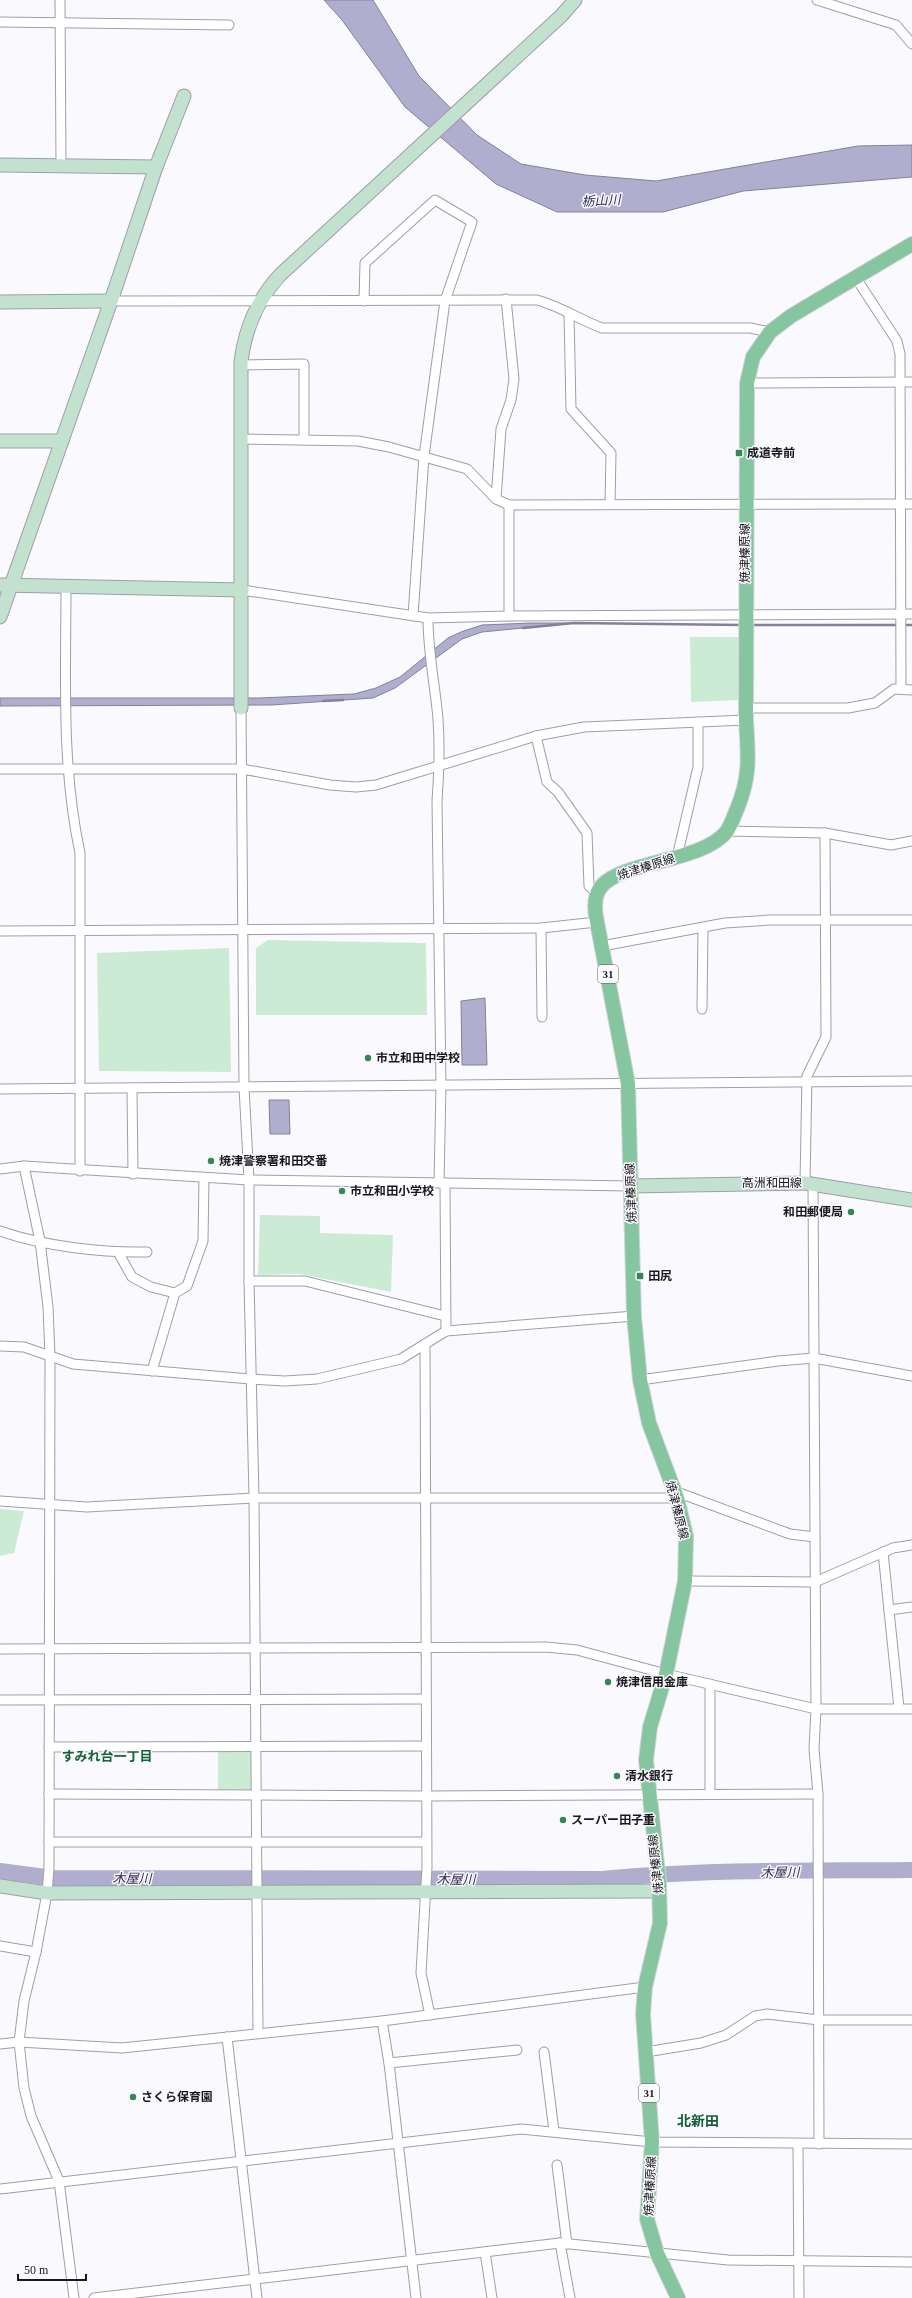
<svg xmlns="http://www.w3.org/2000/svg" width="912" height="2298" viewBox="0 0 912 2298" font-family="'Times New Roman','Noto Sans JP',serif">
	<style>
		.green { fill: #ccebd4 }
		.water { fill: #afaecf; stroke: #828199 }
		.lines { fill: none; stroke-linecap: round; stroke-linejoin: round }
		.stream { stroke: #828199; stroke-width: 2.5 }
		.river { stroke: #afaecf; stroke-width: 16 }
		.street-casing { stroke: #9e9ea7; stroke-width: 11 }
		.secondary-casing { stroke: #9e9ea7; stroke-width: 15 }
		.primary-casing { stroke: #d5d5d6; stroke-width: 16 }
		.street { stroke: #fff; stroke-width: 9 }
		.secondary { stroke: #c2e2cf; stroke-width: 13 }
		.primary { stroke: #85c59f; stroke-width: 14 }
		.poi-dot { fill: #388655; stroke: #fafafe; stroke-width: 1.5 }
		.labels { text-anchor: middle; stroke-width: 3; stroke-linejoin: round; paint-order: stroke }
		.shield { fill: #fafafe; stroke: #5c5c60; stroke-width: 1 }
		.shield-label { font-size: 11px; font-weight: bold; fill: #18181c }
		.poi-label { font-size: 12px; font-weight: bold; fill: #18181c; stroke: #fafafe; text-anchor: start }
		.street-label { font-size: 12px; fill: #18181c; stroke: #fafafe }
		.water-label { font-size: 13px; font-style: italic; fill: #302a57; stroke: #fafafe }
		.neighbourhood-label { font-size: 13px; font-weight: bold; fill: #156035; stroke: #fafafe }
		.quarter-label { font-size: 14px; font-weight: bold; fill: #156035; stroke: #fafafe }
	</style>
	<rect width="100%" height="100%" fill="#fafafe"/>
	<!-- green -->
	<g class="green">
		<path d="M690 637H739V700L691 702Z"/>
		<path d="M268 940 426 943 427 1015H256V948Z"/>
		<path d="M229 948 231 1072 99 1071 97 953Z"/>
		<path d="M260 1215 320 1216V1233L393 1235 391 1292 300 1274 258 1275Z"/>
		<path d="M0 1509 24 1511 14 1553 0 1556Z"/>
		<path d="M218 1749H252V1791L218 1790Z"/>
	</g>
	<!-- water -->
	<g class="water">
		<path d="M324 0H373L419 76 477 135 521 164 585 175 656 181 858 146 912 145V177L743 191 663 212H557L496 184 405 107 342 20Z"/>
		<path d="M531 623H574L482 632 462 639 395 688 373 698 272 705 0 706V698H259L354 694 376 688 400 677 448 638 461 632 482 625Z"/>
		<path d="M485 998 487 1065H462L461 1001Z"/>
		<path d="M269 1100H289L290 1134H270Z"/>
	</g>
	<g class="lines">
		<!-- stream -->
		<g class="stream">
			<path d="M751 625H912"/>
			<path d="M523 628 574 623 742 625"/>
			<path d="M323 701 343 700"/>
		</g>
		<!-- river -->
		<path class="river" d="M0 1871 53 1878 602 1879C705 1869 809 1871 912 1870"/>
		<!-- street casing -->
		<g class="street-casing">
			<g id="street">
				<path d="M60 0 61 165"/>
				<path d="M817 0 896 25 912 44"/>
				<path d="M0 22 229 25"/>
				<path d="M856 278 897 341 900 354 901 688"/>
				<path d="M111 301 537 300C560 306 580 320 602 328H750L770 332"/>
				<path d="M364 301 365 263 435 200 472 222 445 301 424 456 413 616"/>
				<path d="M569 313 571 409 611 453 610 504"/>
				<path d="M241 365 304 364V440"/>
				<path d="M747 383 912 382"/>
				<path d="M241 439 358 441 389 447 467 469 496 499 509 505 912 504"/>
				<path d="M496 499 501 429 511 400 514 379 506 299"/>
				<path d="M509 505V616"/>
				<path d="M66 585C66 674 61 765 80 853V1171"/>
				<path d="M242 590 428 618 509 616 912 614"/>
				<path d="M428 618C428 654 435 684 438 719 440 746 439 774 437 801L441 1086 439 1183"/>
				<path d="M241 708 244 1087 249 1180V1281L254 1498 258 2033"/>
				<path d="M746 708H848L875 703 894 689 912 690"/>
				<path d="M536 736 547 782 558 792 587 833 589 886 597 893"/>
				<path d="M0 769H242L330 785 356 787 376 785 536 736 584 727 746 720"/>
				<path d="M727 831 825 833 891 845 912 841"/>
				<path d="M677 857 698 767V722"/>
				<path d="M541 928 542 1017"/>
				<path d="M0 931 541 928 597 922"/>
				<path d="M602 946 725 923 770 920H912"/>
				<path d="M702 1009 703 928"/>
				<path d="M132 1088 133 1174"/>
				<path d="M0 1089 912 1081"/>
				<path d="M24 1166 40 1241 48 1307 50 1356 49 1868 47 1893 36 1952 24 2001 19 2042 24 2088 31 2116 59 2181 74 2298"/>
				<path d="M0 1169 24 1166 249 1180 630 1186"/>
				<path d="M445 1183 446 1331"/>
				<path d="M805 1183 807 1076 826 1037 825 833"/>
				<path d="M813 1183 816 1709 814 1749 818 1794 819 2144"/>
				<path d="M0 1231C42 1246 103 1253 147 1252"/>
				<path d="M118 1252 132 1277 151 1287 175 1293"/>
				<path d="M249 1281H305L445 1316"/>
				<path d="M425 1344 427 1867 421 1973 430 2015"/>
				<path d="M0 1346 24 1347 73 1364 250 1379 285 1381 317 1379 401 1359 446 1331 634 1316"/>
				<path d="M152 1371 175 1293 187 1286 203 1241 204 1178"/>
				<path d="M640 1380 778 1361 814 1358 912 1376"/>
				<path d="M674 1491 790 1534 815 1537"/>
				<path d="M0 1501 87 1507 254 1498H677"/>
				<path d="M883 1552 899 1708"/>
				<path d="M685 1581 815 1582 893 1548 912 1545"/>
				<path d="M889 1610 912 1607"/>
				<path d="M0 1649 546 1647 577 1650 666 1674 816 1709H912"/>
				<path d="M710 1684V1794"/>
				<path d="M0 1700 425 1699"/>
				<path d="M49 1747 425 1746"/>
				<path d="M49 1794 427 1796 818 1794"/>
				<path d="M49 1842H426"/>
				<path d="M0 1946 36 1952"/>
				<path d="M382 2021 389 2063 416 2298"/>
				<path d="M227 2037 257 2298"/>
				<path d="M0 2044 19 2042 122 2048 382 2021 645 1987"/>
				<path d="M544 2052 554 2131"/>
				<path d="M646 2052 701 2043 726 2035 755 2016 767 2014 819 2020H912"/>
				<path d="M389 2063 517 2050"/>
				<path d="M798 2144 799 2298"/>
				<path d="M557 2165 567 2244"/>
				<path d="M0 2189 521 2129 652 2142 912 2144"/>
				<path d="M560 2243 570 2298"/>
				<path d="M485 2252 492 2298"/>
				<path d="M94 2298 560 2243 728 2260 912 2262"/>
			</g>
		</g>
		<!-- secondary casing -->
		<g class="secondary-casing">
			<g id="secondary">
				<path d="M0 165 156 167"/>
				<path d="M0 302 111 301"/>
				<path d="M0 441H62"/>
				<path d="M0 585 242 590"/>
				<path d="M0 617 111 301 156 167 184 96"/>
				<path d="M241 708V362C245 329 257 300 280 275L561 16 575 0"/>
				<path d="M630 1186 805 1183 912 1200"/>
				<path d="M0 1886 47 1893 659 1891"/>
			</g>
		</g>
		<!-- primary casing -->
		<g class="primary-casing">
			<path id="primary" d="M678 2298 657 2253 647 2219 652 2142 643 2014 645 1987 660 1923 659 1883 646 1760 650 1727 666 1674 685 1581 686 1536 677 1498 649 1423 640 1380 634 1316 628 1084 597 922C595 913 594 903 597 894 608 860 701 865 727 831 731 825 734 816 737 809 751 775 748 755 746 720L747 383 753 357 770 332 791 316 912 244"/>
		</g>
		<!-- street -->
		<use href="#street" class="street"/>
		<!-- secondary -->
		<use href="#secondary" class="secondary"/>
		<!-- primary -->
		<use href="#primary" class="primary"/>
	</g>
	<!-- markers -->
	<g class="poi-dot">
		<rect x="735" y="449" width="8" height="8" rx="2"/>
		<circle cx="368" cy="1058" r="4"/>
		<circle cx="211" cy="1161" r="4"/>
		<circle cx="342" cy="1191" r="4"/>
		<circle cx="851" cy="1212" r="4"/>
		<rect x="636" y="1272" width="8" height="8" rx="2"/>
		<circle cx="608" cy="1682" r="4"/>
		<circle cx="617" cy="1776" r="4"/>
		<circle cx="563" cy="1820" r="4"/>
		<circle cx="133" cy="2097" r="4"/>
	</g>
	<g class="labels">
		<!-- shield labels -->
		<g class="shield">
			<rect x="598" y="965" width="20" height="18" rx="3"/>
			<rect x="639" y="2084" width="20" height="18" rx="3"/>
		</g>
		<g class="shield-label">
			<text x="608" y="978">31</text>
			<text x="649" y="2097">31</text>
		</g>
		<!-- poi labels -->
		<g class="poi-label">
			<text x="747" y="457">成道寺前</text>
			<text x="376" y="1062">市立和田中学校</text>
			<text x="219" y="1165">焼津警察署和田交番</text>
			<text x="350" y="1195">市立和田小学校</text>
			<text x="843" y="1216" text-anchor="end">和田郵便局</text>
			<text x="648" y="1280">田尻</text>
			<text x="616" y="1686">焼津信用金庫</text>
			<text x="625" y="1780">清水銀行</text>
			<text x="571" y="1824">スーパー田子重</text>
			<text x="141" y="2101">さくら保育園</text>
		</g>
		<!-- street labels -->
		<g class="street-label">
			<text transform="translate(745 553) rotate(-90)" y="4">焼津榛原線</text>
			<text transform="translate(646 867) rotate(-18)" y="4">焼津榛原線</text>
			<text x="772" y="1187">高洲和田線</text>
			<text transform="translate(631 1193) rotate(-92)" y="4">焼津榛原線</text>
			<text transform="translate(677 1510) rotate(76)" y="4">焼津榛原線</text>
			<text transform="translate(656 1864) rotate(-96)" y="4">焼津榛原線</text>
			<text transform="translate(650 2186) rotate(-87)" y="4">焼津榛原線</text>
		</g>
		<!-- water labels -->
		<g class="water-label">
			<text transform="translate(601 200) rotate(-3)" y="5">栃山川</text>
			<text transform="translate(780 1872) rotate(-1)" y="5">木屋川</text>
			<text x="132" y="1883">木屋川</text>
			<text x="456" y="1884">木屋川</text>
		</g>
		<!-- neighbourhood labels -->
		<g class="neighbourhood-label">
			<text x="107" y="1761">すみれ台一丁目</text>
		</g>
		<!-- quarter labels -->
		<g class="quarter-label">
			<text x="698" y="2126">北新田</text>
		</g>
	</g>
	<!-- scale -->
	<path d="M18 2274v6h68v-6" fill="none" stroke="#18181c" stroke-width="2"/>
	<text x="24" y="2274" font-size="12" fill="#18181c" stroke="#fafafe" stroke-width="3" paint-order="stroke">50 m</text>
</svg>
